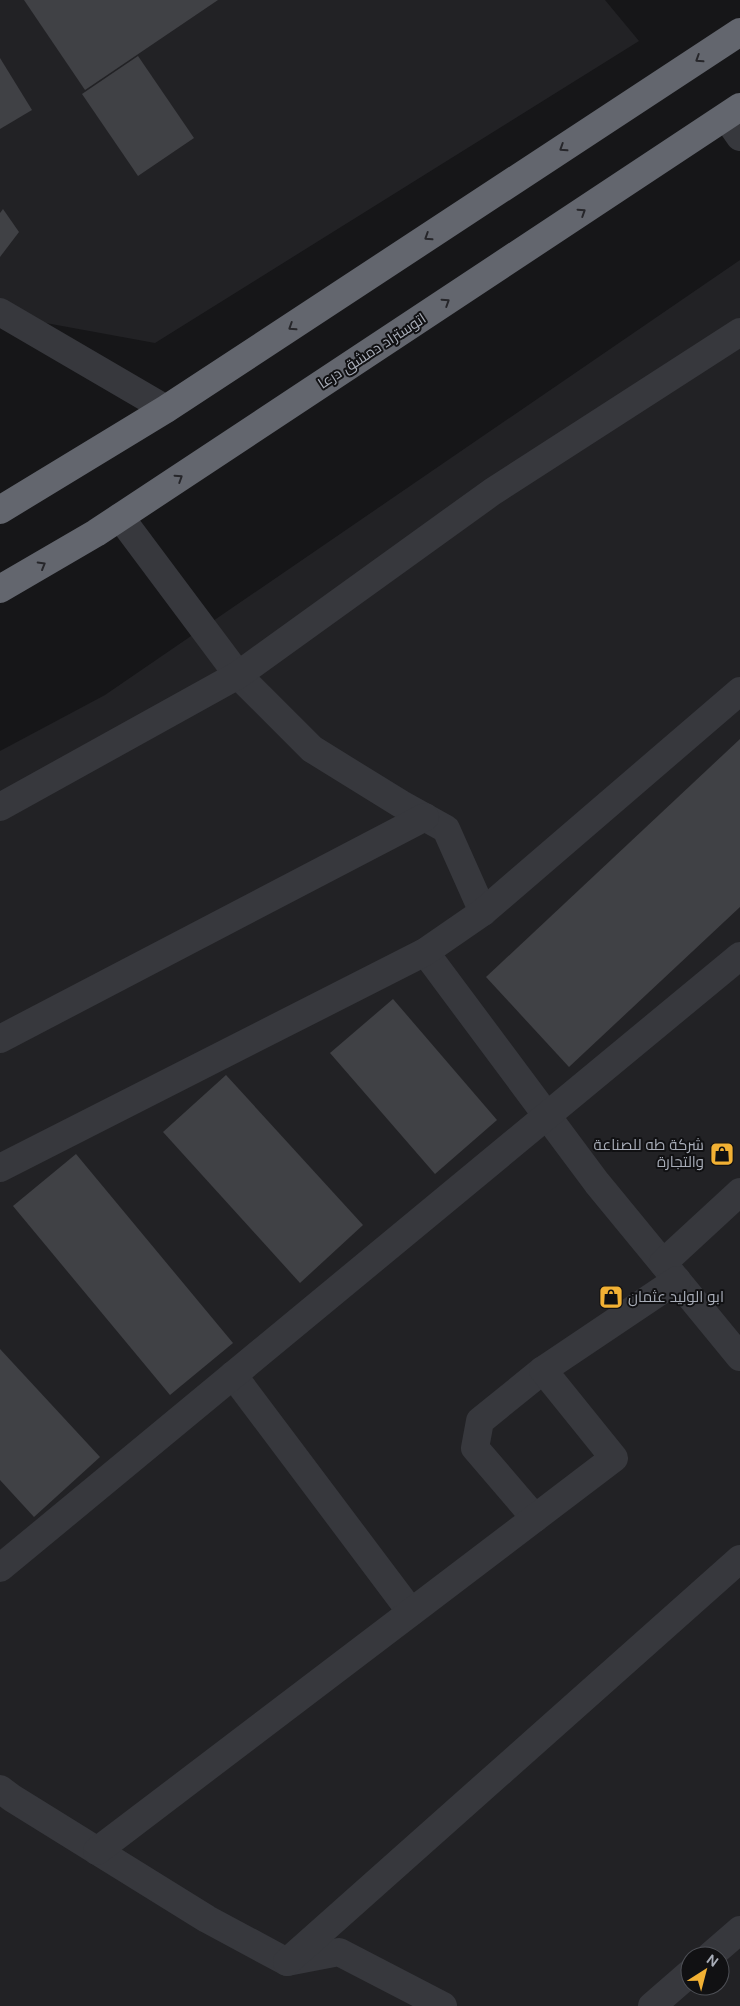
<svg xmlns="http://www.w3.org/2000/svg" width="740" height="2006" viewBox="0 0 740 2006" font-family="'DM Sans',Cairo,sans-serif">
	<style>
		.built { fill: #222225; fill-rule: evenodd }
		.building { fill: #404145 }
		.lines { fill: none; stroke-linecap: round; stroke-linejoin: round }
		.minor { stroke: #37383d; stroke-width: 28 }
		.highway { stroke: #63666e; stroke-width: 28 }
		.oneway { stroke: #26262a }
		.labels { text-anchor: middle; stroke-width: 4; stroke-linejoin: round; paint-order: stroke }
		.street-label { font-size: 15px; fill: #a8adb8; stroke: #111113 }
		.poi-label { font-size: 15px; fill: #a8adb8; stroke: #111113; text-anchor: end }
	</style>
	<rect width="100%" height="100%" fill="#161618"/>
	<!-- built -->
	<g class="built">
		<path d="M0 0H605L639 41 155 343 13 317 0 309Z"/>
		<path d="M740 260V2006H0V751L105 695ZM690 1956H720V1986H690Z"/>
	</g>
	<!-- building -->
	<g class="building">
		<path d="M24 0H218L85 90Z"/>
		<path d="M138 56 194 138 138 176 82 94Z"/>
		<path d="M0 58 32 110 0 129Z"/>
		<path d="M3 209 19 232 0 257V213Z"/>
		<path d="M740 739V907L569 1067 486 977Z"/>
		<path d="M393 999 497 1120 435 1174 330 1053Z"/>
		<path d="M226 1075 363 1225 300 1283 163 1132Z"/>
		<path d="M76 1154 233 1343 170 1395 13 1206Z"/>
		<path d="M0 1349 100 1457 34 1517 0 1480Z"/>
	</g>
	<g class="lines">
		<!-- minor -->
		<g class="minor">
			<path d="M726 117 740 137"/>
			<path d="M0 312 166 409"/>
			<path d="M120 517 238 675 312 749 401 804 446 829 483 912"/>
			<path d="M0 807 238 675 492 492 740 332"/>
			<path d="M425 952 597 1183 740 1357"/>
			<path d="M0 1039 425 817"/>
			<path d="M0 1168 425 952 483 912 740 691"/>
			<path d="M663 1263 740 1192"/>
			<path d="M233 1375 411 1612"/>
			<path d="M535 1518 475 1448 480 1421 543 1370"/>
			<path d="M0 1568 740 956"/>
			<path d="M0 1789 12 1798 207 1919 287 1962 339 1952 443 2006"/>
			<path d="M97 1851 614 1458 543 1370 677 1280"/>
			<path d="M710 1956 740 1930"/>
			<path d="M287 1962 740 1559"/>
			<path d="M652 2006 690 1973"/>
		</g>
		<!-- highway -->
		<g class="highway">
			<path d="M0 510 166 409 740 32"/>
			<path d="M0 589 96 533 740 107"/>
		</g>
	</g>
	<!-- one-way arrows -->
	<defs><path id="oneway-chevron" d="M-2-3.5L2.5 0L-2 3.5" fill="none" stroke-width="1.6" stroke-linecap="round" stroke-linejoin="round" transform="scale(1.25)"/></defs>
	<g class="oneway">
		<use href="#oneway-chevron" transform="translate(699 59) rotate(147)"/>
		<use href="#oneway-chevron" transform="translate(563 148) rotate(147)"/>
		<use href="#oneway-chevron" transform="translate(582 212) rotate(-33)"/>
		<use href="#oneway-chevron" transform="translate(428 237) rotate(147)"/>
		<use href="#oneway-chevron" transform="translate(446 302) rotate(-33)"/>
		<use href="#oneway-chevron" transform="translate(292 327) rotate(147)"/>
		<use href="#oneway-chevron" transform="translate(179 478) rotate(-33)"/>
		<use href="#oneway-chevron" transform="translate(42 565) rotate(-30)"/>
	</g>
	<!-- icons -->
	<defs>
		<g id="shop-square" transform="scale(1.25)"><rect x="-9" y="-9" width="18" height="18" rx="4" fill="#f2b134" stroke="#111113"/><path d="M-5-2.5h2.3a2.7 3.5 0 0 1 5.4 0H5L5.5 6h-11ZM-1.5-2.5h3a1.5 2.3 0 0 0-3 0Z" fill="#111"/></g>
	</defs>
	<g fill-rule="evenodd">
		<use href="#shop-square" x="722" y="1154"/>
		<use href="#shop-square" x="611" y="1297"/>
	</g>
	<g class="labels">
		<!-- street labels -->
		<g class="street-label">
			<text transform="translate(372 351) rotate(-33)" y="5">اتوستراد دمشق درعا</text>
		</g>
		<!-- poi labels -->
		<g class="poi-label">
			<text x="704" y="1150">شركة طه للصناعة<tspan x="704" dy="17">والتجارة</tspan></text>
			<text x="628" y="1302" text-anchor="start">ابو الوليد عثمان</text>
		</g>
	</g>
	<!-- north arrow -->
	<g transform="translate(705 1971) rotate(36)"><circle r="24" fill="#111113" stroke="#4d4f55"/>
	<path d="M0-4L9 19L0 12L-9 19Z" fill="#f2b134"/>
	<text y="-8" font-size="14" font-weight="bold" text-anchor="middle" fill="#a8adb8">N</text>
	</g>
</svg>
